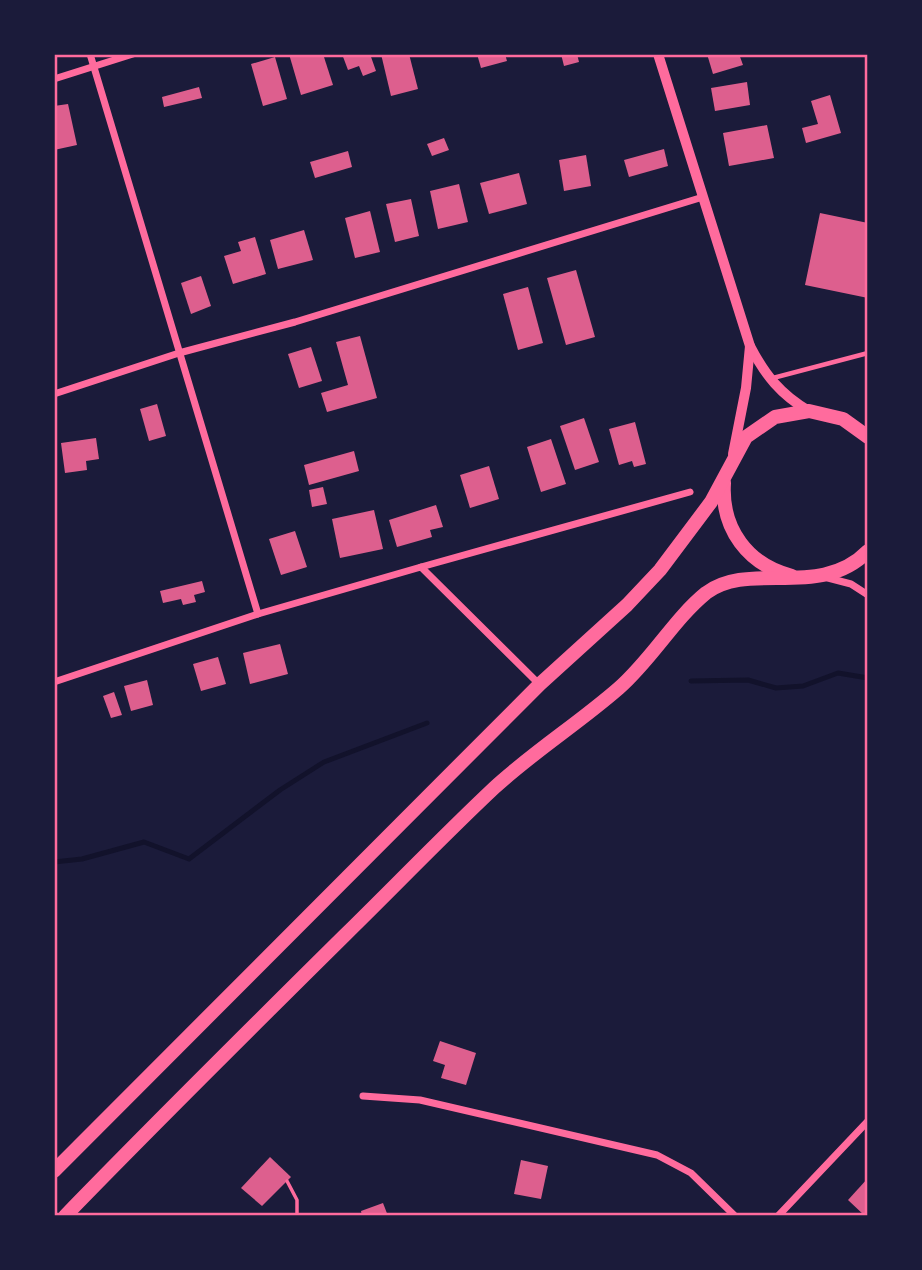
<svg xmlns="http://www.w3.org/2000/svg" width="922" height="1270" viewBox="0 0 922 1270" font-family="Rubik,sans-serif">
	<style>
		.lines { fill: none; stroke-linecap: round; stroke-linejoin: round }
		.stream { stroke: #12122b; stroke-width: 5 }
		.building { fill: #dd5f8e }
		.path { stroke: #ff6b9d; stroke-width: 3.5 }
		.service { stroke: #ff6b9d; stroke-width: 4.5 }
		.minor { stroke: #ff6b9d; stroke-width: 7 }
		.tertiary { stroke: #ff6b9d; stroke-width: 10 }
		.primary { stroke: #ff6b9d; stroke-width: 14 }
		.neatline { fill: none; stroke: #ff6b9d; stroke-width: 2.5 }
	</style>
	<rect width="100%" height="100%" fill="#1b1b3a"/>
	<g class="lines">
		<!-- stream -->
		<g class="stream">
			<path d="M691 681 748 680 776 688 803 686 838 673 868 678"/>
			<path d="M54 862 82 859 144 842 189 859 280 790 324 762 427 723"/>
		</g>
	</g>
	<!-- building -->
	<g class="building">
		<path d="M289 54H323L333 85 301 95Z"/>
		<path d="M342 54H370L376 71 363 76 359 66 348 70Z"/>
		<path d="M381 54H409L418 89 391 96Z"/>
		<path d="M477 54H505L507 61 481 68Z"/>
		<path d="M561 54H577L579 62 564 66Z"/>
		<path d="M707 54H739L743 65 713 74Z"/>
		<path d="M275 57 287 99 263 106 251 64Z"/>
		<path d="M747 82 750 105 715 111 711 88Z"/>
		<path d="M199 87 202 98 164 107 162 97Z"/>
		<path d="M830 95 841 133 806 143 802 128 818 124 811 101Z"/>
		<path d="M68 104 77 145 54 150V106Z"/>
		<path d="M767 125 774 158 729 166 723 133Z"/>
		<path d="M444 138 449 150 432 156 427 144Z"/>
		<path d="M664 149 668 166 629 177 624 160Z"/>
		<path d="M348 151 352 167 315 178 310 162Z"/>
		<path d="M586 155 591 186 564 191 559 160Z"/>
		<path d="M519 173 527 204 489 214 480 183Z"/>
		<path d="M459 184 468 222 438 229 430 191Z"/>
		<path d="M411 199 419 236 395 242 386 204Z"/>
		<path d="M370 211 380 252 355 258 345 218Z"/>
		<path d="M820 213 868 223V298L805 285Z"/>
		<path d="M304 230 313 260 278 269 270 240Z"/>
		<path d="M255 237 266 274 233 284 224 256 241 251 238 242Z"/>
		<path d="M576 270 595 337 566 345 547 278Z"/>
		<path d="M201 276 211 306 191 314 181 283Z"/>
		<path d="M528 287 543 343 518 350 503 294Z"/>
		<path d="M360 336 377 398 327 412 321 393 348 385 336 342Z"/>
		<path d="M311 347 322 381 299 388 288 354Z"/>
		<path d="M157 404 166 436 149 441 140 409Z"/>
		<path d="M584 418 599 462 575 470 560 426Z"/>
		<path d="M635 422 646 464 634 467 632 461 619 465 609 429Z"/>
		<path d="M96 438 99 459 86 461 87 470 65 473 61 443Z"/>
		<path d="M551 439 566 484 541 492 527 447Z"/>
		<path d="M354 451 359 471 309 485 304 465Z"/>
		<path d="M489 466 499 499 470 508 460 475Z"/>
		<path d="M323 487 327 504 312 507 309 490Z"/>
		<path d="M436 505 443 527 430 530 432 537 397 547 389 520Z"/>
		<path d="M374 510 383 549 340 558 332 519Z"/>
		<path d="M295 531 307 567 281 575 269 539Z"/>
		<path d="M202 581 205 592 194 595 196 602 183 605 181 599 163 603 160 591Z"/>
		<path d="M280 644 288 674 250 684 243 653Z"/>
		<path d="M218 657 226 684 201 691 193 664Z"/>
		<path d="M147 680 153 705 131 711 124 686Z"/>
		<path d="M114 692 122 715 111 718 103 696Z"/>
		<path d="M440 1041 476 1053 466 1085 441 1078 445 1065 433 1061Z"/>
		<path d="M270 1157 291 1177 262 1206 241 1188Z"/>
		<path d="M521 1160 548 1166 541 1199 514 1194Z"/>
		<path d="M868 1178V1216H865L848 1200Z"/>
		<path d="M383 1203 388 1216H362L361 1211Z"/>
	</g>
	<g class="lines">
		<!-- path -->
		<path class="path" d="M287 1181 297 1200V1216"/>
		<!-- service -->
		<path class="service" d="M773 378 868 353"/>
		<!-- minor -->
		<g class="minor">
			<path d="M90 54 258 614"/>
			<path d="M54 79 133 54"/>
			<path d="M54 394 179 353 295 322 703 197"/>
			<path d="M421 567 690 492"/>
			<path d="M828 578 851 584 868 595"/>
			<path d="M54 682 258 614 421 567 539 684"/>
			<path d="M363 1096 420 1100 657 1155 691 1173 735 1216"/>
			<path d="M778 1216 868 1121"/>
		</g>
		<!-- tertiary -->
		<g class="tertiary">
			<path d="M658 54 750 346C765 375 781 395 809 411"/>
			<path d="M733 454 746 388 750 346"/>
		</g>
		<!-- primary -->
		<g class="primary">
			<path d="M724 483C721 529 748 565 792 576"/>
			<path d="M54 1171 540 684 627 605 660 570 711 502 746 437 775 417 809 411 843 419 868 437"/>
			<path d="M65 1216C157 1121 251 1028 345 935 395 886 443 836 494 788 533 752 579 723 619 688 652 659 674 619 706 593 750 560 820 600 868 551"/>
		</g>
	</g>
	<!-- border -->
	<rect width="922" height="1270" fill="none" stroke="#1b1b3a" stroke-width="112"/>
	<rect x="56" y="56" width="810" height="1158" class="neatline"/>
</svg>
